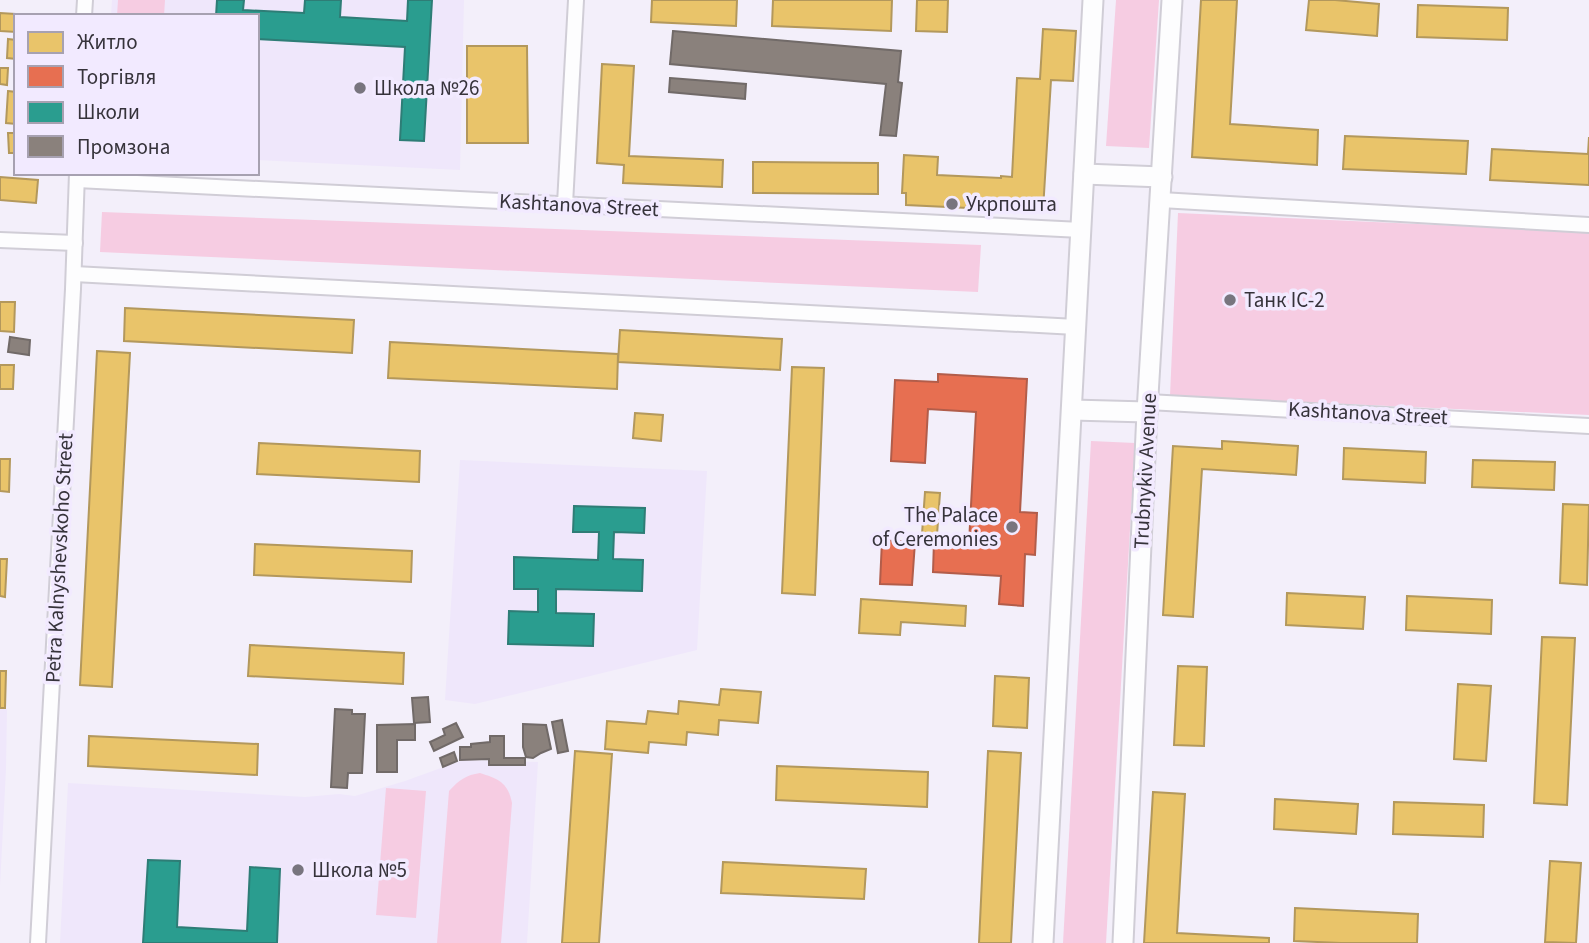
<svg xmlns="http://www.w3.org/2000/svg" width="1589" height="943" viewBox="0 0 1589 943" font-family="'Source Sans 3',sans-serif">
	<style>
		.built { fill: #efe7fb }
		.green { fill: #f6cce2 }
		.homes { fill: #e9c46a; stroke: #b3985c; stroke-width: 2 }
		.shops { fill: #e76f51; stroke: #b25d4a; stroke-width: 2 }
		.schools { fill: #2a9d8f; stroke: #2e7d76; stroke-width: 2 }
		.industry { fill: #8a817c; stroke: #716a68; stroke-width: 2 }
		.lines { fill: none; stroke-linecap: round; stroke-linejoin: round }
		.street-casing { stroke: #d0cdd6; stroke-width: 18 }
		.secondary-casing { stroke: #d0cdd6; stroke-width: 23 }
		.street { stroke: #fdfdfe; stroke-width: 14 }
		.secondary { stroke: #fdfdfe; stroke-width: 19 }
		.poi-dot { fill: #78757e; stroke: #f2eaff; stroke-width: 2.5 }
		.labels { text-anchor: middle; stroke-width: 7; stroke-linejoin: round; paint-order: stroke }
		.poi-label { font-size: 21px; fill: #36333b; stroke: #f2eaff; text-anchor: start }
		.street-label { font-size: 21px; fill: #36333b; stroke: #f2eaff }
	</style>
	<rect width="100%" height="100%" fill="#f3effa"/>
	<!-- built -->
	<g class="built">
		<path d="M112 0H464L460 170 257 160V16H111Z"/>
		<path d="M460 460 707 471 697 650 475 704 445 700Z"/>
		<path d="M0 708 7 709 6 769 0 886Z"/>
		<path d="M463 760 538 762 527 943H60L68 783 305 797 339 794 355 796 405 781Z"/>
	</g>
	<!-- green -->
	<g class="green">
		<path d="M118 0H165L164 16H117Z"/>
		<path d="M1116 0H1159L1149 148 1106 146Z"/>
		<path d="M102 212 981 245 978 292 100 252Z"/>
		<path d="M1178 213 1589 232V415L1170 396Z"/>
		<path d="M1091 441 1135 443 1106 943H1063Z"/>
		<path d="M480 773C499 779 508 783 512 803L501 943H437L449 791C459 780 466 775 480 773Z"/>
		<path d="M386 788 426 791 416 918 376 915Z"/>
	</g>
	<!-- homes -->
	<g class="homes">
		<path d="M652 0H737L736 26 651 22Z"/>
		<path d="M773 0H892L891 31 772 26Z"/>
		<path d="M917 0H948L947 32 916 31Z"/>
		<path d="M1201 0H1237L1230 124 1318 130 1317 165 1192 157Z"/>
		<path d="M1309 0H1335L1379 4 1377 36 1306 30Z"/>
		<path d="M1418 5 1508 8 1507 40 1417 37Z"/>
		<path d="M0 13 31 15V16H16V32L0 31Z"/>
		<path d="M1043 29 1076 31 1073 81 1051 80 1043 210 1010 208V210L906 205V193H902L904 155 938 157 937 175 1001 178V176L1012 177 1017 78 1040 79Z"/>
		<path d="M8 39 16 40V59L7 58Z"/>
		<path d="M467 46H527L528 143H467Z"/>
		<path d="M602 64 634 66 629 156 723 160 722 187 623 183 624 165 597 163Z"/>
		<path d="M0 68H8L7 85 0 84Z"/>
		<path d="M8 91 16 92V124L6 123Z"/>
		<path d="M8 133H16V153H9Z"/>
		<path d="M1345 136 1468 141 1466 174 1343 169Z"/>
		<path d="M1589 137V185L1490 180 1492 149 1588 154Z"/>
		<path d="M753 162 878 163V194L753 193Z"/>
		<path d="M0 177 38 180 36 203 0 200Z"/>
		<path d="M0 302H15L14 332 0 331Z"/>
		<path d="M125 308 354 320 352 353 124 341Z"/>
		<path d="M620 330 782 339 780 370 618 362Z"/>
		<path d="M390 342 618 354 617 389 388 378Z"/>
		<path d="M97 351 130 353 112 687 80 685Z"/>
		<path d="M0 365H14L13 389H0Z"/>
		<path d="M792 367 824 368 815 595 782 593Z"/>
		<path d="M635 413 663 415 661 441 633 438Z"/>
		<path d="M1222 441 1298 446 1296 475 1202 469 1193 617 1163 615 1173 446 1222 449Z"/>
		<path d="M259 443 420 451 419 482 257 474Z"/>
		<path d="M1344 448 1426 452 1425 483 1343 479Z"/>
		<path d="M0 459H10L9 492 0 491Z"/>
		<path d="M1473 460 1555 462 1554 490 1472 487Z"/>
		<path d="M925 492 940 493 937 535 922 534Z"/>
		<path d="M1563 504 1589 505 1587 585 1560 583Z"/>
		<path d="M255 544 412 551 411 582 254 575Z"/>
		<path d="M0 559H7L5 597 0 596Z"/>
		<path d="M1287 593 1365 597 1363 629 1286 625Z"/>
		<path d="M1407 596 1492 600 1491 634 1406 630Z"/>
		<path d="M861 599 966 606 965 626 901 622 900 635 859 633Z"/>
		<path d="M1542 637 1575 638 1567 805 1534 803Z"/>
		<path d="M250 645 404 653 403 684 248 676Z"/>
		<path d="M1178 666 1207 667 1204 746 1174 745Z"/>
		<path d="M0 671H6L5 708H0Z"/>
		<path d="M995 676 1029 678 1027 728 993 726Z"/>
		<path d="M1458 684 1491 686 1486 761 1454 759Z"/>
		<path d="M721 689 761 692 758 723 719 720 718 735 687 732 686 745 649 742 648 753 605 749 607 721 646 724 648 711 678 714 679 701 719 705Z"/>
		<path d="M89 736 258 744 257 775 88 766Z"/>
		<path d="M575 751 612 754 599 943H562Z"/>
		<path d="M988 751 1021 753 1011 943H979Z"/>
		<path d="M777 766 928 772 927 807 776 800Z"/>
		<path d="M1153 792 1185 794 1177 933 1269 938V943H1144Z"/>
		<path d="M1275 799 1358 804 1356 834 1274 829Z"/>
		<path d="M1394 802 1484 805 1483 837 1393 834Z"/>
		<path d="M1550 861 1581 863 1576 943 1545 942Z"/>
		<path d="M723 862 866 869 864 899 721 893Z"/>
		<path d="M1295 908 1418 914 1417 943H1341L1294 941Z"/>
	</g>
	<!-- shops -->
	<g class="shops">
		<path d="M938 374 1027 379 1020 512 1037 513 1035 555 1025 554 1023 606 999 604 1001 576 933 572 934 541 969 543 976 412 928 409 925 463 891 461 895 380 938 382Z"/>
		<path d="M882 540 915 542 912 585 880 584Z"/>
	</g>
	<!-- schools -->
	<g class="schools">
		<path d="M217 0H244L243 10 304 13 305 0H341L340 17 407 21 408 0H432L424 141 400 140 405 47 257 39V16H216Z"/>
		<path d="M574 506 645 508 644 533 614 532 613 559 643 560 642 591 556 589V613L594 614 593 646 508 644 509 611 538 612V589H514V557L598 560 599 532H573Z"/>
		<path d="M148 860 180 861 177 927 247 931 250 867 280 869 277 943H143Z"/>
	</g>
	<!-- industry -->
	<g class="industry">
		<path d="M673 31 901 51 898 82 902 83 896 136 880 135 886 84 670 64Z"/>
		<path d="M670 78 746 84 745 99 669 92Z"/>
		<path d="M10 337 30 340 29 355 8 352Z"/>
		<path d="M428 697 430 722 414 723 412 698Z"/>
		<path d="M335 709 352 710V714H365L362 773H348L347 788 331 787Z"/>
		<path d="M562 720 568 751 558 753 552 722Z"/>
		<path d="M456 723 463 737 434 751 430 742 445 735 443 729Z"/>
		<path d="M415 724V740H397V772H377V725Z"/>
		<path d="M523 724 546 725 551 749 541 753 533 758 526 757 523 747Z"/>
		<path d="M490 736H504V758H525V765H489V759L460 760V747H471V744L490 742Z"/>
		<path d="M454 752 457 761 443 767 440 758Z"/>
	</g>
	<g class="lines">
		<!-- street casing -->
		<g class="street-casing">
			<g id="street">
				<path d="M84 16 85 0"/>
				<path d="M77 180 1081 230"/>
				<path d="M1161 200 1589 225"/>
				<path d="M565 204 576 0"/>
				<path d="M0 240 75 243"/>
				<path d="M74 274 1076 327"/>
				<path d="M1148 402 1589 426"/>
				<path d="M38 943 73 289 77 173"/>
			</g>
		</g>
		<!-- secondary casing -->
		<g class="secondary-casing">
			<g id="secondary">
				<path d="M1084 174 1162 177"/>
				<path d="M1072 410 1147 412"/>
				<path d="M1043 943 1093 0"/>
				<path d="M1123 943 1147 412 1172 0"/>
			</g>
		</g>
		<!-- street -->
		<use href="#street" class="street"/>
		<!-- secondary -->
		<use href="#secondary" class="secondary"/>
	</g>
	<!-- markers -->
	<g class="poi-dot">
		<circle cx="360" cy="88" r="7"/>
		<circle cx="952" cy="204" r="7"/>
		<circle cx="1230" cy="300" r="7"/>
		<circle cx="1012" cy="527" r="7"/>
		<circle cx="298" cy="870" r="7"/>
	</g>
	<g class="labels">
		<!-- poi labels -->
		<g class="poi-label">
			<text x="374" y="95">Школа №26</text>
			<text x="966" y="211">Укрпошта</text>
			<text x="1244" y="307">Танк ІС-2</text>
			<text x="998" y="522" text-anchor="end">The Palace<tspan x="998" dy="24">of Ceremonies</tspan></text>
			<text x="312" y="877">Школа №5</text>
		</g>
		<!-- street labels -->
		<g class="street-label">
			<text transform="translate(579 205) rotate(3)" y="7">Kashtanova Street</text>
			<text transform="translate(1368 413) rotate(3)" y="7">Kashtanova Street</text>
			<text transform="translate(1145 471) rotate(-87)" y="7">Trubnykiv Avenue</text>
			<text transform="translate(59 558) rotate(-87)" y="7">Petra Kalnyshevskoho Street</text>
		</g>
	</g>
	<!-- legend -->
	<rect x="14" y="14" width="245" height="161" fill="#f2eaff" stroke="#a7a1b1" stroke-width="2"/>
	<rect x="28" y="32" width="35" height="21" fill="#e9c46a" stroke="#a7a1b1" stroke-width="2"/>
	<text x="77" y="49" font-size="21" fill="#36333b">Житло</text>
	<rect x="28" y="66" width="35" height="21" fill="#e76f51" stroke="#a7a1b1" stroke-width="2"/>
	<text x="77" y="84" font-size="21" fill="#36333b">Торгівля</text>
	<rect x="28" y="102" width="35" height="21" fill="#2a9d8f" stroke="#a7a1b1" stroke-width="2"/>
	<text x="77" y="119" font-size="21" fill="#36333b">Школи</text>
	<rect x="28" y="136" width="35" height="21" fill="#8a817c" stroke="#a7a1b1" stroke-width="2"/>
	<text x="77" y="154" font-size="21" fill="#36333b">Промзона</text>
</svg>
